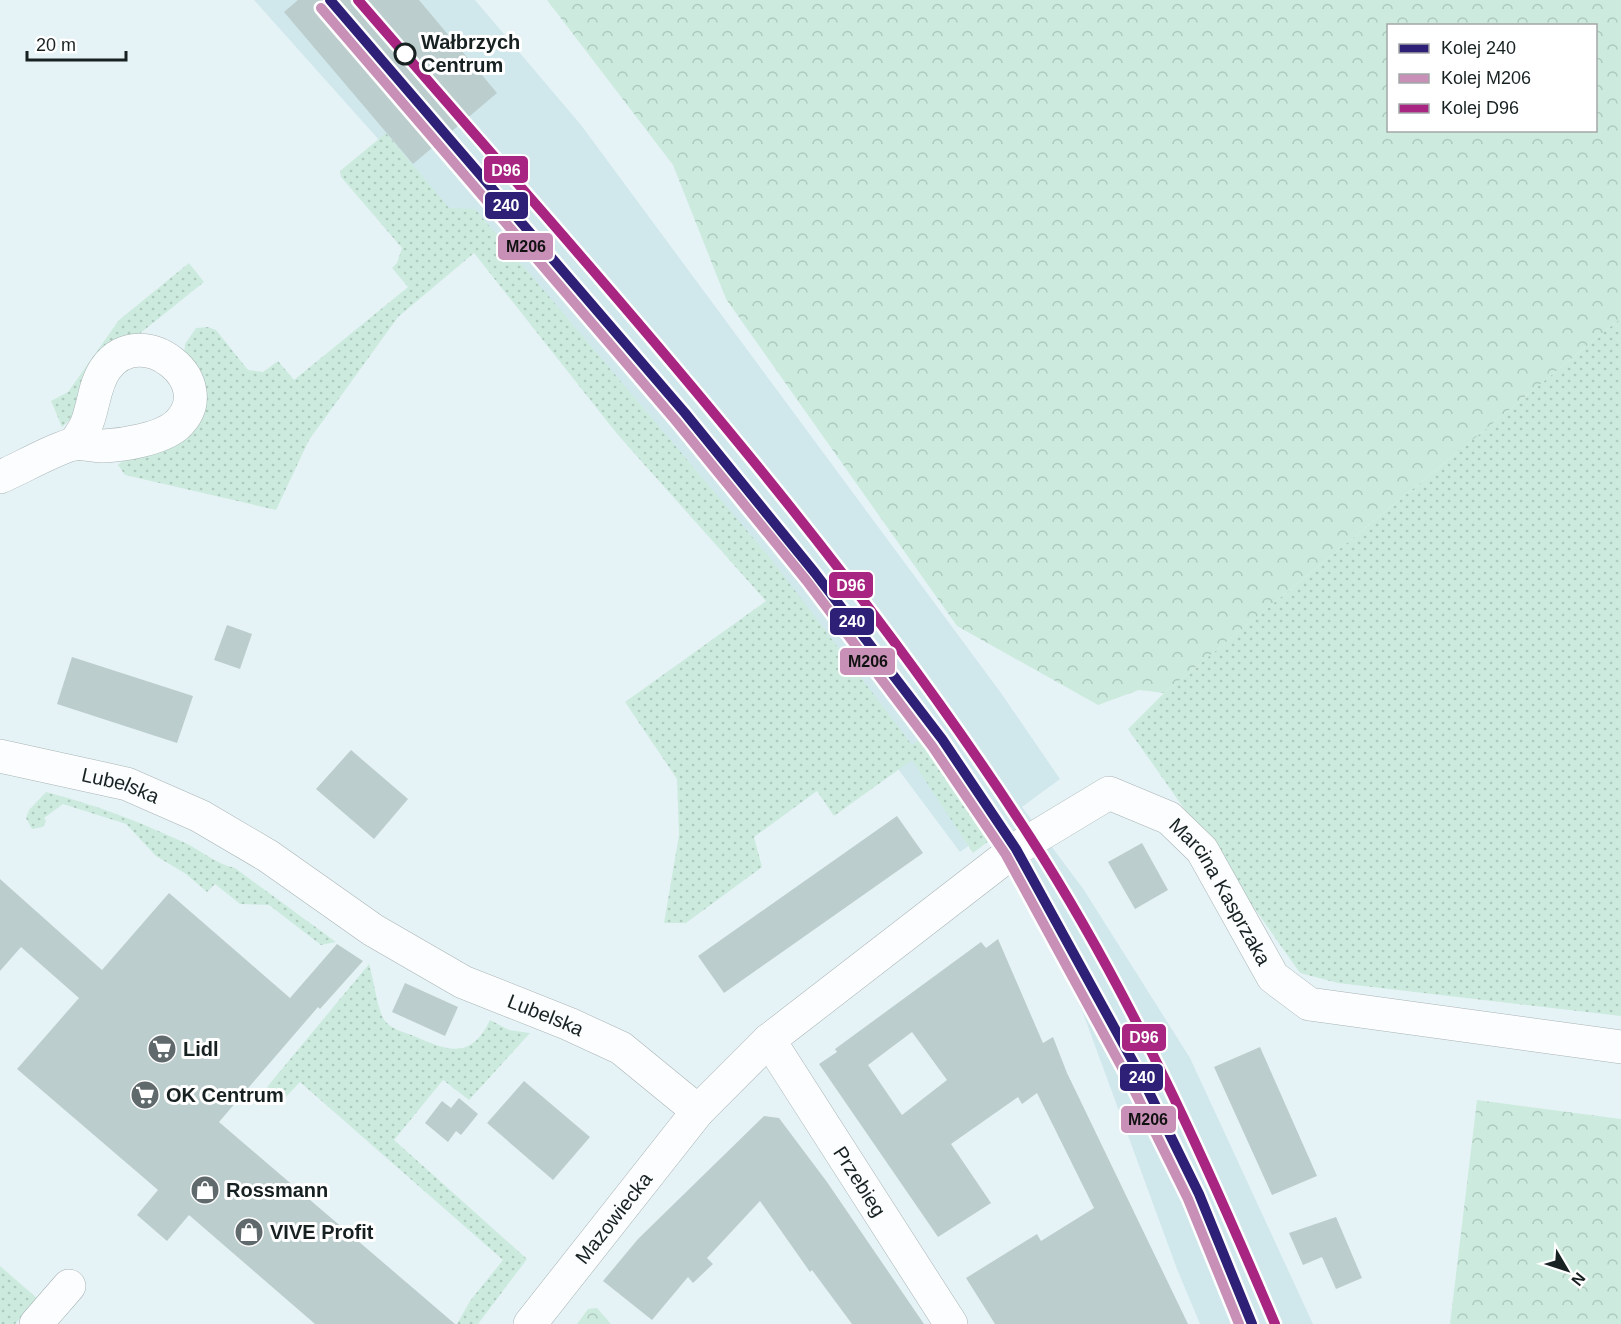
<svg xmlns="http://www.w3.org/2000/svg" width="1621" height="1324" viewBox="0 0 1621 1324" font-family="Arial,sans-serif">
	<style>
		.built { fill: #d0e8ec }
		.grass { fill: url(#grass-dots) }
		.forest { fill: url(#forest-crowns); fill-rule: evenodd }
		.building { fill: #bccdcd; fill-rule: evenodd }
		.lines { fill: none; stroke-linecap: round; stroke-linejoin: round }
		.minor-casing { stroke: #a9b3b5; stroke-width: 34 }
		.minor { stroke: #fbfdfe; stroke-width: 33 }
		.rail-1-casing { stroke: #fff; stroke-width: 15 }
		.rail-2-casing { stroke: #fff; stroke-width: 15 }
		.rail-3-casing { stroke: #fff; stroke-width: 15 }
		.rail-1 { stroke: #2e2076; stroke-width: 10 }
		.rail-2 { stroke: #c890b6; stroke-width: 10 }
		.rail-3 { stroke: #a82682; stroke-width: 10 }
		.stop-dot { fill: #fff; stroke: #182122; stroke-width: 3 }
		.labels { text-anchor: middle; stroke-width: 6; stroke-linejoin: round; paint-order: stroke }
		.stop-label { font-size: 20px; font-weight: bold; fill: #182122; stroke: #fff; text-anchor: start }
		.street-label { font-size: 20px; fill: #182122; stroke: #fff }
		.poi-label { font-size: 20px; font-weight: bold; fill: #182122; stroke: #fff; text-anchor: start }
		.line-badge { stroke: #fff; stroke-width: 2 }
		.badge-label { font-size: 16px; text-anchor: middle; font-weight: bold; fill: #fff }
		.pale-badge-label { font-size: 16px; text-anchor: middle; font-weight: bold; fill: #111 }
	</style>
	<defs>
		<pattern id="grass-dots" width="8" height="8" patternUnits="userSpaceOnUse" patternTransform="scale(1.5)"><rect width="8" height="8" fill="#ccebde"/><path d="M2 2h.1M6 6h.1" fill="none" stroke="#aec9be" stroke-width="1.8" stroke-linecap="round"/></pattern>
		<pattern id="forest-crowns" width="20" height="18" patternUnits="userSpaceOnUse" patternTransform="scale(1.5)"><rect width="20" height="18" fill="#ccebde"/><path d="M2 6a3 3 0 1 1 6 0M12 15a3 3 0 1 1 6 0" fill="none" stroke="#aec9be"/></pattern>
	</defs>
	<rect width="100%" height="100%" fill="#e6f3f6"/>
	<!-- built -->
	<path class="built" d="M254 0H475L581 125 1001 693 1060 779 1022 807 1084 890 1190 1058 1313 1324H1200L1177 1269 1083 1013 990 831 960 852 680 477Z"/>
	<!-- grass -->
	<g class="grass">
		<path d="M386 133 449 208 475 209 771 559 912 745 928 733 994 837 973 853 912 760 834 816 817 791 754 837 762 867 686 923H664L679 835 677 779 625 702 766 601 618 435 474 253 398 317 309 440 276 510 125 475 118 465 139 446 179 441 185 344 196 328 208 327 216 330 248 370 263 372 278 361 294 380 408 287 392 268 397 263 402 248 341 177 340 171Z"/>
		<path d="M189 263 204 282 133 339 79 411 62 427 51 401 68 392 119 320Z"/>
		<path d="M1621 318V1016L1338 983 1300 973 1128 729 1164 693Z"/>
		<path d="M46 792C94 804 137 821 181 841 200 849 215 864 235 868L336 942 321 945 269 905 240 904 215 884 207 892 186 874 156 856 126 824 63 804 44 818 46 821 43 827 32 829 26 818 29 810Z"/>
		<path d="M369 964C374 980 376 1003 383 1018 389 1029 404 1032 414 1036 448 1051 471 1060 490 1020L509 1030 530 1033 469 1100 443 1080 394 1140 527 1259 478 1324H457L470 1301 503 1260 300 1082 282 1101 267 1087Z"/>
		<path d="M0 1266 38 1299 15 1324H0Z"/>
	</g>
	<!-- forest -->
	<g class="forest">
		<path d="M547 0H1621V318L1164 693 1139 690 1098 705 957 626 726 299 673 165ZM1388 26H1596V130H1388Z"/>
		<path d="M1477 1100 1621 1119V1324H1450Z"/>
		<path d="M597 1308 611 1324H577L588 1309Z"/>
	</g>
	<!-- building -->
	<g class="building">
		<path d="M298 0H419L497 93 413 164 284 12Z"/>
		<path d="M227 625 252 634 240 669 214 660Z"/>
		<path d="M72 657 193 696 177 743 57 704Z"/>
		<path d="M351 750 408 799 374 839 316 789Z"/>
		<path d="M897 816 923 853 724 993 698 956Z"/>
		<path d="M1142 843 1168 890 1135 909 1108 862Z"/>
		<path d="M0 879 102 970 169 893 290 998 337 944 363 961 320 1009 318 1007 219 1122 455 1324H315L189 1215 167 1241 137 1215 158 1190 17 1069 79 998 21 947 0 971Z"/>
		<path d="M998 939 1043 1043 1053 1037 1067 1073 1188 1324H995L966 1278 1037 1234 1041 1241 1094 1208 1037 1093 1022 1104 1018 1097 951 1144 991 1203 938 1237 819 1064 837 1052 835 1049 981 942 986 948ZM912 1032 947 1080 902 1115 868 1065Z"/>
		<path d="M405 983 458 1007 445 1036 392 1012Z"/>
		<path d="M1260 1047 1317 1176 1272 1195 1214 1067Z"/>
		<path d="M524 1081 590 1137 553 1180 487 1123Z"/>
		<path d="M459 1098 478 1114 461 1135 456 1131 448 1142 425 1123 442 1101 451 1108Z"/>
		<path d="M764 1116 779 1118 827 1182 924 1324H852L812 1270 810 1272 760 1201 707 1258 713 1264 693 1283 688 1277 652 1320 603 1281 638 1239Z"/>
		<path d="M1336 1217 1362 1278 1336 1289 1322 1257 1303 1265 1289 1233Z"/>
	</g>
	<g class="lines">
		<!-- minor casing -->
		<g class="minor-casing">
			<g id="minor">
				<path d="M0 477C17 470 60 446 75 444 84 443 94 446 103 446 124 445 161 439 177 425 222 383 142 319 106 368 95 383 94 403 88 420 86 428 79 436 75 444"/>
				<path id="s1" d="M0 756 127 784 200 816 268 856 373 930 463 982 569 1024 621 1048 698 1111"/>
				<path id="s2" d="M769 1040 951 1324"/>
				<path d="M36 1324 69 1286"/>
				<path id="s3" d="M530 1324 698 1111 769 1040 1016 849 1109 793 1169 818 1202 850 1273 977 1309 1004 1621 1047"/>
			</g>
		</g>
		<!-- minor -->
		<use href="#minor" class="minor"/>
		<!-- rail-1 casing -->
		<g class="rail-1-casing">
			<path id="rail-1" d="M330 0 685 413 815 573 942 739 1016 849 1142 1078 1199 1194 1252 1324"/>
		</g>
		<!-- rail-2 casing -->
		<g class="rail-2-casing">
			<path id="rail-2" d="M321 8 676 421 806 580 932 746 1006 855 1131 1084 1188 1199 1239 1324"/>
		</g>
		<!-- rail-3 casing -->
		<g class="rail-3-casing">
			<path id="rail-3" d="M358 0C592 271 836 536 1030 837 1129 990 1204 1157 1275 1324"/>
		</g>
		<!-- rail-1 -->
		<use href="#rail-1" class="rail-1"/>
		<!-- rail-2 -->
		<use href="#rail-2" class="rail-2"/>
		<!-- rail-3 -->
		<use href="#rail-3" class="rail-3"/>
	</g>
	<!-- icons -->
	<defs>
		<g id="supermarket-disc" transform="scale(1.5)"><circle r="9.5" fill="#606a6c" stroke="#fff"/><path d="M-6-5.5h2.5l.6 2H6L4.5 2H-2.5L-4.4-4H-6ZM-1.5 3.2a1.3 1.3 0 1 0 .1 0ZM3 3.2a1.3 1.3 0 1 0 .1 0Z" fill="#fff"/></g>
		<g id="shop-disc" transform="scale(1.5)"><circle r="9.5" fill="#606a6c" stroke="#fff"/><path d="M-5-2.5h2.3a2.7 3.5 0 0 1 5.4 0H5L5.5 6h-11ZM-1.5-2.5h3a1.5 2.3 0 0 0-3 0Z" fill="#fff"/></g>
	</defs>
	<g fill-rule="evenodd">
		<use href="#supermarket-disc" x="162" y="1049"/>
		<use href="#supermarket-disc" x="145" y="1095"/>
		<use href="#shop-disc" x="205" y="1190"/>
		<use href="#shop-disc" x="249" y="1232"/>
	</g>
	<!-- markers -->
	<circle class="stop-dot" cx="405" cy="54" r="10"/>
	<g class="labels">
		<!-- stop labels -->
		<g class="stop-label">
			<text x="421" y="49">Wałbrzych<tspan x="421" dy="23">Centrum</tspan></text>
		</g>
		<!-- street labels -->
		<g class="street-label">
			<text dy="7" stroke="none"><textPath href="#s1" startOffset="124">Lubelska</textPath></text>
			<text dy="7" stroke="none"><textPath href="#s3" startOffset="948">Marcina Kasprzaka</textPath></text>
			<text dy="7" stroke="none"><textPath href="#s1" startOffset="610">Lubelska</textPath></text>
			<text dy="7" stroke="none"><textPath href="#s2" startOffset="168">Przebieg</textPath></text>
			<text dy="7" stroke="none"><textPath href="#s3" startOffset="135">Mazowiecka</textPath></text>
		</g>
		<!-- poi labels -->
		<g class="poi-label">
			<text x="183" y="1056">Lidl</text>
			<text x="166" y="1102">OK Centrum</text>
			<text x="226" y="1197">Rossmann</text>
			<text x="270" y="1239">VIVE Profit</text>
		</g>
	</g>
	<g class="line-badge">
		<rect x="483" y="155" width="46" height="29" rx="6" fill="#a82682"/>
		<rect x="484" y="191" width="45" height="29" rx="6" fill="#2e2076"/>
		<rect x="497" y="232" width="57" height="29" rx="6" fill="#c890b6"/>
		<rect x="828" y="571" width="46" height="28" rx="6" fill="#a82682"/>
		<rect x="829" y="607" width="46" height="29" rx="6" fill="#2e2076"/>
		<rect x="839" y="647" width="57" height="29" rx="6" fill="#c890b6"/>
		<rect x="1121" y="1023" width="46" height="29" rx="6" fill="#a82682"/>
		<rect x="1119" y="1063" width="45" height="29" rx="6" fill="#2e2076"/>
		<rect x="1120" y="1105" width="57" height="29" rx="6" fill="#c890b6"/>
	</g>
	<g class="badge-label">
		<text x="506" y="176">D96</text>
		<text x="506" y="211">240</text>
		<text x="851" y="591">D96</text>
		<text x="852" y="627">240</text>
		<text x="1144" y="1043">D96</text>
		<text x="1142" y="1083">240</text>
	</g>
	<g class="pale-badge-label">
		<text x="526" y="252">M206</text>
		<text x="868" y="667">M206</text>
		<text x="1148" y="1125">M206</text>
	</g>
	<!-- legend -->
	<rect x="1387" y="24" width="210" height="108" fill="#ffffff" stroke="#a3a6a7" stroke-width="1.5"/>
	<rect x="1399" y="44" width="30" height="9" fill="#2e2076" stroke="#a3a6a7" stroke-width="1.5"/>
	<text x="1441" y="54" font-size="18" fill="#182122">Kolej 240</text>
	<rect x="1399" y="74" width="30" height="9" fill="#c890b6" stroke="#a3a6a7" stroke-width="1.5"/>
	<text x="1441" y="84" font-size="18" fill="#182122">Kolej M206</text>
	<rect x="1399" y="104" width="30" height="9" fill="#a82682" stroke="#a3a6a7" stroke-width="1.5"/>
	<text x="1441" y="114" font-size="18" fill="#182122">Kolej D96</text>
	<!-- north arrow -->
	<g transform="translate(1567 1270) rotate(129)" stroke="#ffffff" stroke-width="4.5" paint-order="stroke">
	<path d="M0-4.5L10 22L0 15L-10 22Z" fill="#182122"/>
	<text y="-9" font-size="16" font-weight="bold" text-anchor="middle" fill="#182122">N</text>
	</g>
	<!-- scale -->
	<path d="M27 51v9h99v-9" fill="none" stroke="#182122" stroke-width="3"/>
	<text x="36" y="51" font-size="18" fill="#182122" stroke="#ffffff" stroke-width="4.5" paint-order="stroke">20 m</text>
</svg>
